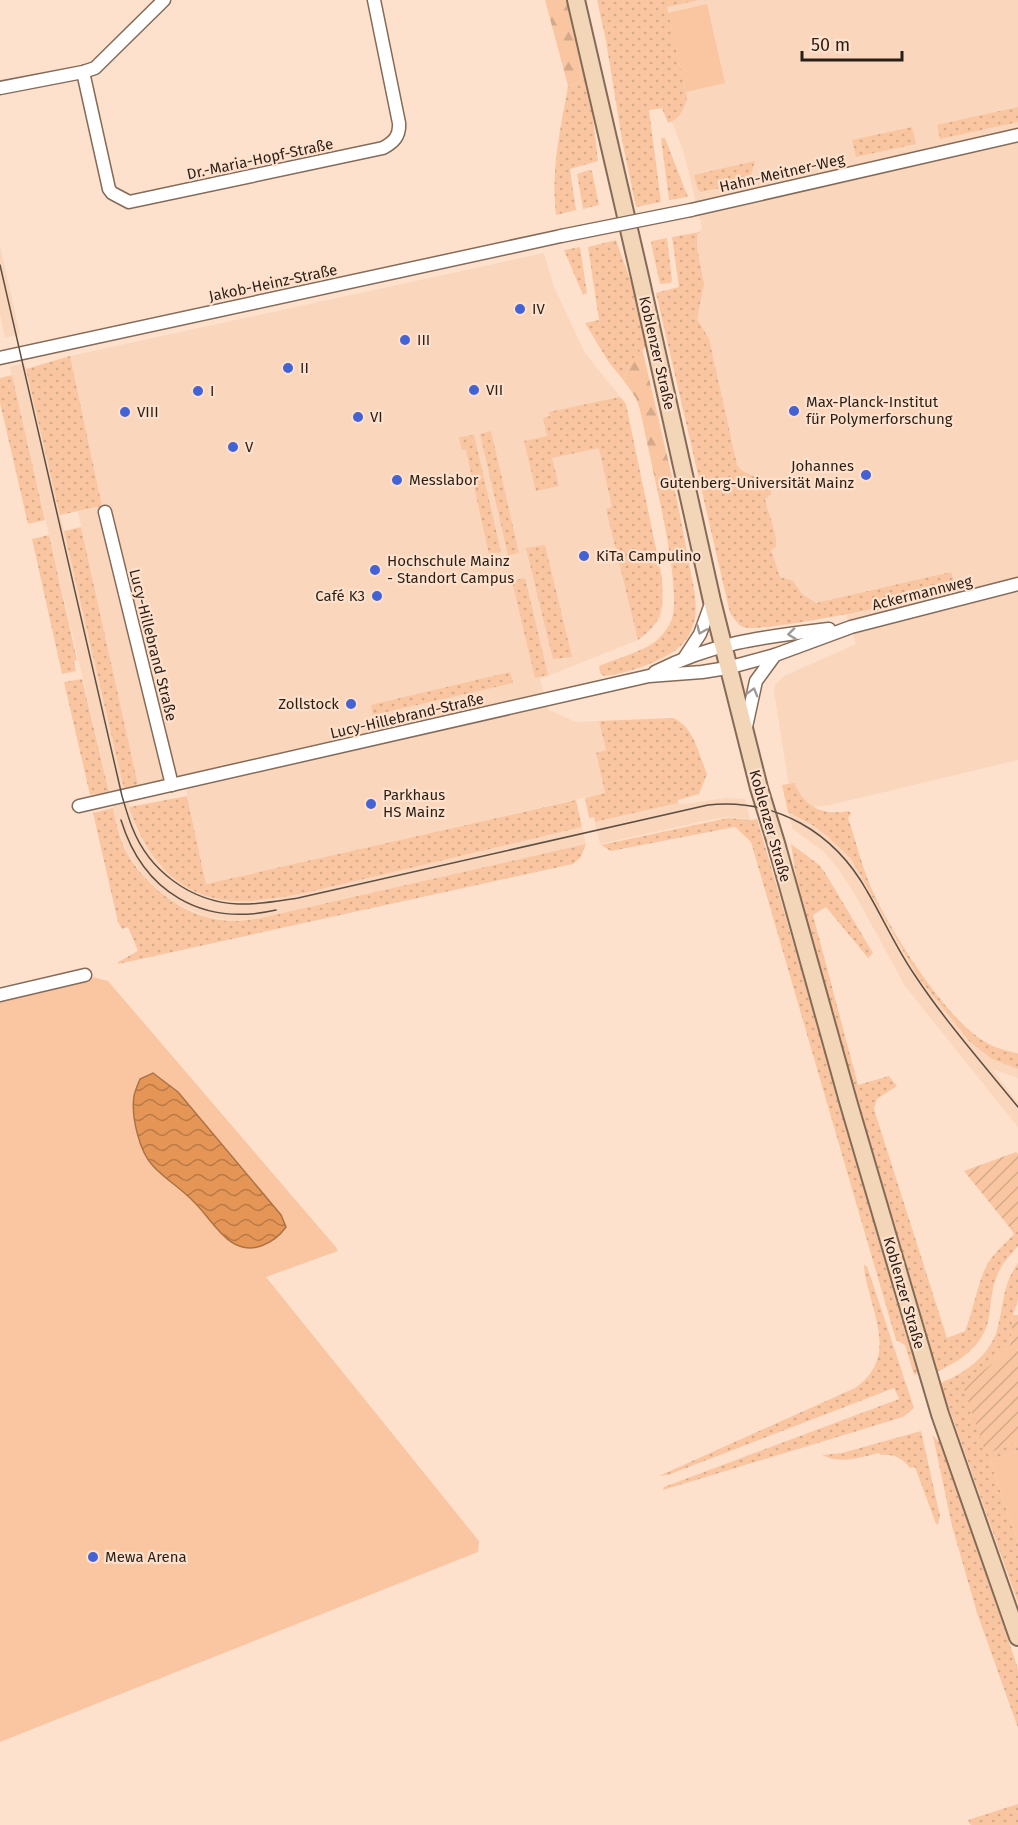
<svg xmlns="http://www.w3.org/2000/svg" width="1018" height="1825" viewBox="0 0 1018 1825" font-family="'Fira Sans',sans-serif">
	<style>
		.built { fill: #f9d6bc }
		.grass { fill: url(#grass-dots) }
		.forest { fill: url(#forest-firs) }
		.garden { fill: url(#garden-furrows) }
		.pitch { fill: #f9c6a1 }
		.water { fill: url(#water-waves); stroke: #ad7243; stroke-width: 1.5 }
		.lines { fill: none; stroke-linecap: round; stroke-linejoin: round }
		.minor-casing { stroke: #846b58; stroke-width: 15 }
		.secondary-casing { stroke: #846b58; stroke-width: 20 }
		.minor { stroke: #fff; stroke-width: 12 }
		.secondary { stroke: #f3d6b8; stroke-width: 16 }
		.tram { stroke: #5c4e42; stroke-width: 1.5 }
		.minor-bridge-casing { stroke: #846b58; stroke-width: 15; stroke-linecap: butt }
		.minor-bridge { stroke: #fff; stroke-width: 12 }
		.oneway { stroke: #9f9a97 }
		.poi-dot { fill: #4262d5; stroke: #fee1cc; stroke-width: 2 }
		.labels { text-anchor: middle; stroke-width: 4.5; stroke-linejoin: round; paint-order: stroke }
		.street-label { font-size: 15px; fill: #291f17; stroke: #fee1cc }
		.poi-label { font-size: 15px; fill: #291f17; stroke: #fee1cc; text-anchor: start }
	</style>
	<defs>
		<pattern id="grass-dots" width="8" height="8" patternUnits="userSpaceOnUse" patternTransform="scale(1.5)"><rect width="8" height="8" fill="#f9c6a1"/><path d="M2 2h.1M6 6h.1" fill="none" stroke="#d5aa8a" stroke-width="1.8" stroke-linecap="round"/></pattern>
		<pattern id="forest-firs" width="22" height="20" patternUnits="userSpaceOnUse" patternTransform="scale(1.5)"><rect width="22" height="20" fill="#f9c6a1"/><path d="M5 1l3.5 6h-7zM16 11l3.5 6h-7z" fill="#d5aa8a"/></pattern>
		<pattern id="garden-furrows" width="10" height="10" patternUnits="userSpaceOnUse" patternTransform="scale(1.5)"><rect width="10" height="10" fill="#f9c6a1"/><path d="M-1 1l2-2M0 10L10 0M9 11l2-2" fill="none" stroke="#d5aa8a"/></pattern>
		<pattern id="water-waves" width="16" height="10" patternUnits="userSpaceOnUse" patternTransform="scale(1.5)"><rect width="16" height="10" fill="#e59656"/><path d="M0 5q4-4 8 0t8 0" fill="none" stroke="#ba7a46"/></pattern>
	</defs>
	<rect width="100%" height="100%" fill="#fee1cc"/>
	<!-- built -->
	<g class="built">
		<path d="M619 0H1018V760L830 805 805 808 792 806 774 691 775 685 784 676 856 644 845 611 779 622 684 338 704 284 697 247V235L702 228 684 153 672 122 668 123 662 108 649 110Z"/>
		<path d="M0 246 20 334 5 338 0 314Z"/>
		<path d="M544 253 554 287 585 353 626 404 662 578 663 605 660 619 646 634 638 640 540 679 549 711H552L576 722 599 721 606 750 596 753 605 793 206 884 183 775 138 785 78 512 102 506 70 356Z"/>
		<path d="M25 363 124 789 136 829 147 848 159 865 179 883 197 892 239 901 265 900 305 893 582 827 586 844 261 918 233 921 205 916 170 901 146 879 127 852 117 825 10 367Z"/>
		<path d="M726 798 745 799 750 819 726 817 713 819 600 844 595 822 678 803 684 804Z"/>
		<path d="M788 812 814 826 827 836 851 859 918 977 969 1041 992 1059 1018 1069V1078L992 1069 1018 1103V1127L905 986 857 898 838 868 824 852 793 829Z"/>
	</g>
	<!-- grass -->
	<g class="grass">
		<path d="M597 0H699L667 7 687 98C685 108 679 120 668 123L662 108 649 110 661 202 636 207 622 140 606 41Z"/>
		<path d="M578 44 591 101 598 161 570 169 576 210 556 215C551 166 560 133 568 86L581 82Z"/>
		<path d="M1018 107V122L940 139 937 125Z"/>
		<path d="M912 127 916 144 856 157 852 140Z"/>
		<path d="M661 138H665L688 197 669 200Z"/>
		<path d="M755 161 749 182 701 192 698 190 694 175Z"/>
		<path d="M589 170 592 171 599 205 583 209 577 174Z"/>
		<path d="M700 232 697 235V247L704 284 697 319 709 339 737 465C748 481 771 474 771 494L765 499C768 516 777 530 776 547L771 550 780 577 793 581 802 594 816 603 951 572 953 579 951 589C931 599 759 634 743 627 737 624 734 618 730 613L656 293 679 287 672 237Z"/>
		<path d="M667 238 672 280 671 283 660 284 651 243 652 241Z"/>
		<path d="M616 240 637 299 647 345 628 365 624 381 608 361 585 323 599 320 588 247Z"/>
		<path d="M580 247 587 293 583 295 564 250Z"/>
		<path d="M70 356 102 506 60 515 26 369Z"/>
		<path d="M12 375 45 520 28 524 0 403V378Z"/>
		<path d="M620 397 626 404 662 578C663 608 664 621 638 640L606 509 612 507 599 448 552 458 559 486 536 491 524 441 547 436 543 418 550 416 549 412Z"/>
		<path d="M491 431 519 553 508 555 480 434Z"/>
		<path d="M474 435 501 552 489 554 466 450H462L459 437Z"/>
		<path d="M672 477C678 505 684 534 689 563 692 580 698 601 695 618 693 629 687 642 677 649 660 662 625 674 604 676L600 673 599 666C615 659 635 654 650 645 659 640 667 630 671 621 681 598 663 515 657 489Z"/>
		<path d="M81 527 138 785 124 789 64 531Z"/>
		<path d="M49 535 77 660 74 661 76 671 62 674 32 539Z"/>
		<path d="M545 545 572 657 553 659 526 548Z"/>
		<path d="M525 578 548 675 535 678 512 581Z"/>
		<path d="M510 672 513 683 373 715 371 705Z"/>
		<path d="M82 679 109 792 90 795 64 682Z"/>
		<path d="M673 718C694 726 699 755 707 774L699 794 678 800V803L603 820 595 822 594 817 589 818 585 798 605 793 596 753 606 750 599 721Z"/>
		<path d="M794 783C805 807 822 816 849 811L851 814 848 818C857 844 863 872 875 896 893 935 947 1020 984 1041 994 1048 1006 1050 1018 1054V1069L992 1059 969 1041 918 977 851 859 827 836 814 826 788 812 782 785Z"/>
		<path d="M187 796 206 884 576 800 582 827 305 893C284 897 263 901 241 901 181 901 146 860 129 807Z"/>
		<path d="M113 808C116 823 120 840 127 853 149 891 189 920 233 921 243 921 252 919 261 918L586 844 581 857 573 864 118 964V962L138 951 128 927 122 929 118 922 93 813Z"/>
		<path d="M728 818 752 820 757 819 919 1373 914 1375 905 1345 896 1340 751 842 735 827 611 851 601 845Z"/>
		<path d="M791 844 818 864 824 871 873 953 868 958 826 907 813 915 858 1085 889 1076 897 1086 877 1099 874 1109 947 1338 965 1331C973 1311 976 1291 984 1271 990 1256 1003 1246 1014 1234L1010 1228 1018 1224V1246C1010 1256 1001 1264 997 1276 991 1290 991 1304 989 1318 983 1346 961 1361 936 1372L802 916Z"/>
		<path d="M1018 1263V1300L1013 1315 1010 1347 992 1364 986 1453 1018 1441V1451L990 1461 1018 1542V1603L940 1383C963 1375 990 1355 997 1330 1004 1305 1002 1285 1018 1263Z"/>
		<path d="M864 1265 867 1266 914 1408 903 1417 663 1490 664 1487 899 1399 894 1388 668 1475 659 1476 855 1388C894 1360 877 1326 868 1287 866 1280 864 1271 864 1265Z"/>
		<path d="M921 1431 940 1516 938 1525 936 1524 915 1467 910 1468C902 1458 894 1454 881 1455L879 1453C861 1457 840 1465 822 1455L842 1453Z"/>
		<path d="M933 1436 940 1443 952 1472 1018 1669V1728L977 1613 952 1526Z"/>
		<path d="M1018 1804V1825H971L968 1820Z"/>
	</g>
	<!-- forest -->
	<g class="forest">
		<path d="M545 0H568L578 44 581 82 568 86Z"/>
		<path d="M642 348 672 477 657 489 640 410 636 398 624 381 628 365Z"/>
	</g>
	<!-- garden -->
	<g class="garden">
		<path d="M1016 1152 1018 1154V1224L1010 1228 964 1171Z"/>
		<path d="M1013 1315H1018V1441L986 1454 963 1386 992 1364 1010 1347Z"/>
	</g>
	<!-- pitch -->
	<g class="pitch">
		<path d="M707 4 725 83 686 92 668 13Z"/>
		<path d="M85 975 108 981 335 1246 338 1251 266 1277 479 1541 478 1552 0 1742V995Z"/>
		<path d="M1018 1451V1542L990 1461Z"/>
	</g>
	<!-- water -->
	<path class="water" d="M153 1073 178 1092 281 1215 286 1227C279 1237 272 1242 261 1246 229 1257 213 1220 194 1202 182 1189 165 1179 153 1166 139 1151 131 1116 134 1096 135 1091 138 1084 140 1079Z"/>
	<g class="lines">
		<!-- minor casing -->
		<g class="minor-casing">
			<g id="minor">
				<path d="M83 72 109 189 112 193 129 202 383 148C394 142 400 136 399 123L374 0"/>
				<path d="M0 88 83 72 95 68 164 0"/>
				<path d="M691 210 1018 135"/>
				<path d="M0 358 561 236"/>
				<path d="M105 512 172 785"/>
				<path d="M685 657 700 634 712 601"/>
				<path d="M655 672C715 642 763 637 829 629"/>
				<path d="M746 727 756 681 775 655"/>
				<path d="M79 806 649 676 702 672 727 668 775 655 851 627 1018 584"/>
				<path d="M0 995 85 975"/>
			</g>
		</g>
		<!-- secondary casing -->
		<g class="secondary-casing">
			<path id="secondary" d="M576 0 640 277 712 601 759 788 776 843 848 1101 940 1414 1018 1637"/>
		</g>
		<!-- minor -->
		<use href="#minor" class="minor"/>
		<!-- secondary -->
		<use href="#secondary" class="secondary"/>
		<!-- tram -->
		<g class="tram">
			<path d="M0 265 122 796C125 806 128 817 132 827 149 871 191 902 238 904 258 905 278 901 298 898L708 805C776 798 834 832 867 891 883 918 896 948 914 974 945 1021 983 1064 1018 1107"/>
			<path d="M121 820C143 892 202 927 276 910"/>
		</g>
		<!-- minor-bridge casing -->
		<g class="minor-bridge-casing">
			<path id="minor-bridge" d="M561 236 691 210"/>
		</g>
		<!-- minor-bridge -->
		<use href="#minor-bridge" class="minor-bridge"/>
	</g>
	<!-- one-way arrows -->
	<defs><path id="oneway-chevron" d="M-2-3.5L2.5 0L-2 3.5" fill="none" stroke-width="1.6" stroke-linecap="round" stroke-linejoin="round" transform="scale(1.5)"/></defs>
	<g class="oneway">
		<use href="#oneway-chevron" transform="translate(701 630) rotate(113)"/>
		<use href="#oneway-chevron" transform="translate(792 634) rotate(173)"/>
		<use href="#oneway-chevron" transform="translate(753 692) rotate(-74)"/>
	</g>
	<!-- markers -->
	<g class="poi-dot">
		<circle cx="520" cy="309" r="6"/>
		<circle cx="405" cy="340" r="6"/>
		<circle cx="288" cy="368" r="6"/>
		<circle cx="474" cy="390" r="6"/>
		<circle cx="198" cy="391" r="6"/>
		<circle cx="794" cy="411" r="6"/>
		<circle cx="125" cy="412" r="6"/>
		<circle cx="358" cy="417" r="6"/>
		<circle cx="233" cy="447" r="6"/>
		<circle cx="866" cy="475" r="6"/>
		<circle cx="397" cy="480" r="6"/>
		<circle cx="584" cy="556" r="6"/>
		<circle cx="375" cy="570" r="6"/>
		<circle cx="377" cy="596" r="6"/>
		<circle cx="351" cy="704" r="6"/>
		<circle cx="371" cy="804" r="6"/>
		<circle cx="93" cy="1557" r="6"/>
	</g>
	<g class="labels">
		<!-- street labels -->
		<g class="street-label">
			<text transform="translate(260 159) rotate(-12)" y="5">Dr.-Maria-Hopf-Straße</text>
			<text transform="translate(782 173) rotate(-13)" y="5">Hahn-Meitner-Weg</text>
			<text transform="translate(273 283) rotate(-12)" y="5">Jakob-Heinz-Straße</text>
			<text transform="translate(657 353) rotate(77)" y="5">Koblenzer Straße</text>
			<text transform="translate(922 593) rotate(-14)" y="5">Ackermannweg</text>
			<text transform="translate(153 645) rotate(76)" y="5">Lucy-Hillebrand Straße</text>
			<text transform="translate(407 716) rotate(-13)" y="5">Lucy-Hillebrand-Straße</text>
			<text transform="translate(770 826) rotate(74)" y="5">Koblenzer Straße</text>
			<text transform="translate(904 1293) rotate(74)" y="5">Koblenzer Straße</text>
		</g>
		<!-- poi labels -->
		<g class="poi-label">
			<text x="532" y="314">IV</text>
			<text x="417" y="345">III</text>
			<text x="300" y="373">II</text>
			<text x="486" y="395">VII</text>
			<text x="210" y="396">I</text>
			<text x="806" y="407">Max-Planck-Institut<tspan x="806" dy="17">für Polymerforschung</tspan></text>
			<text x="137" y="417">VIII</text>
			<text x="370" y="422">VI</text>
			<text x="245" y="452">V</text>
			<text x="854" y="471" text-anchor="end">Johannes<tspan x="854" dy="17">Gutenberg-Universität Mainz</tspan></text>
			<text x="409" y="485">Messlabor</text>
			<text x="596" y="561">KiTa Campulino</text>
			<text x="387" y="566">Hochschule Mainz<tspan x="387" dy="17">- Standort Campus</tspan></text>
			<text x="365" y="601" text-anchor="end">Café K3</text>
			<text x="339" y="709" text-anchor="end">Zollstock</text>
			<text x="383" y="800">Parkhaus<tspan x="383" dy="17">HS Mainz</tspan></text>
			<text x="105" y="1562">Mewa Arena</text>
		</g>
	</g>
	<!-- scale -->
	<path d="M802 51v9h100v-9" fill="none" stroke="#291f17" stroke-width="3"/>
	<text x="811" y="51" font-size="18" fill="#291f17" stroke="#fee1cc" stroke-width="4.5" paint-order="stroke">50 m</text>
</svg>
